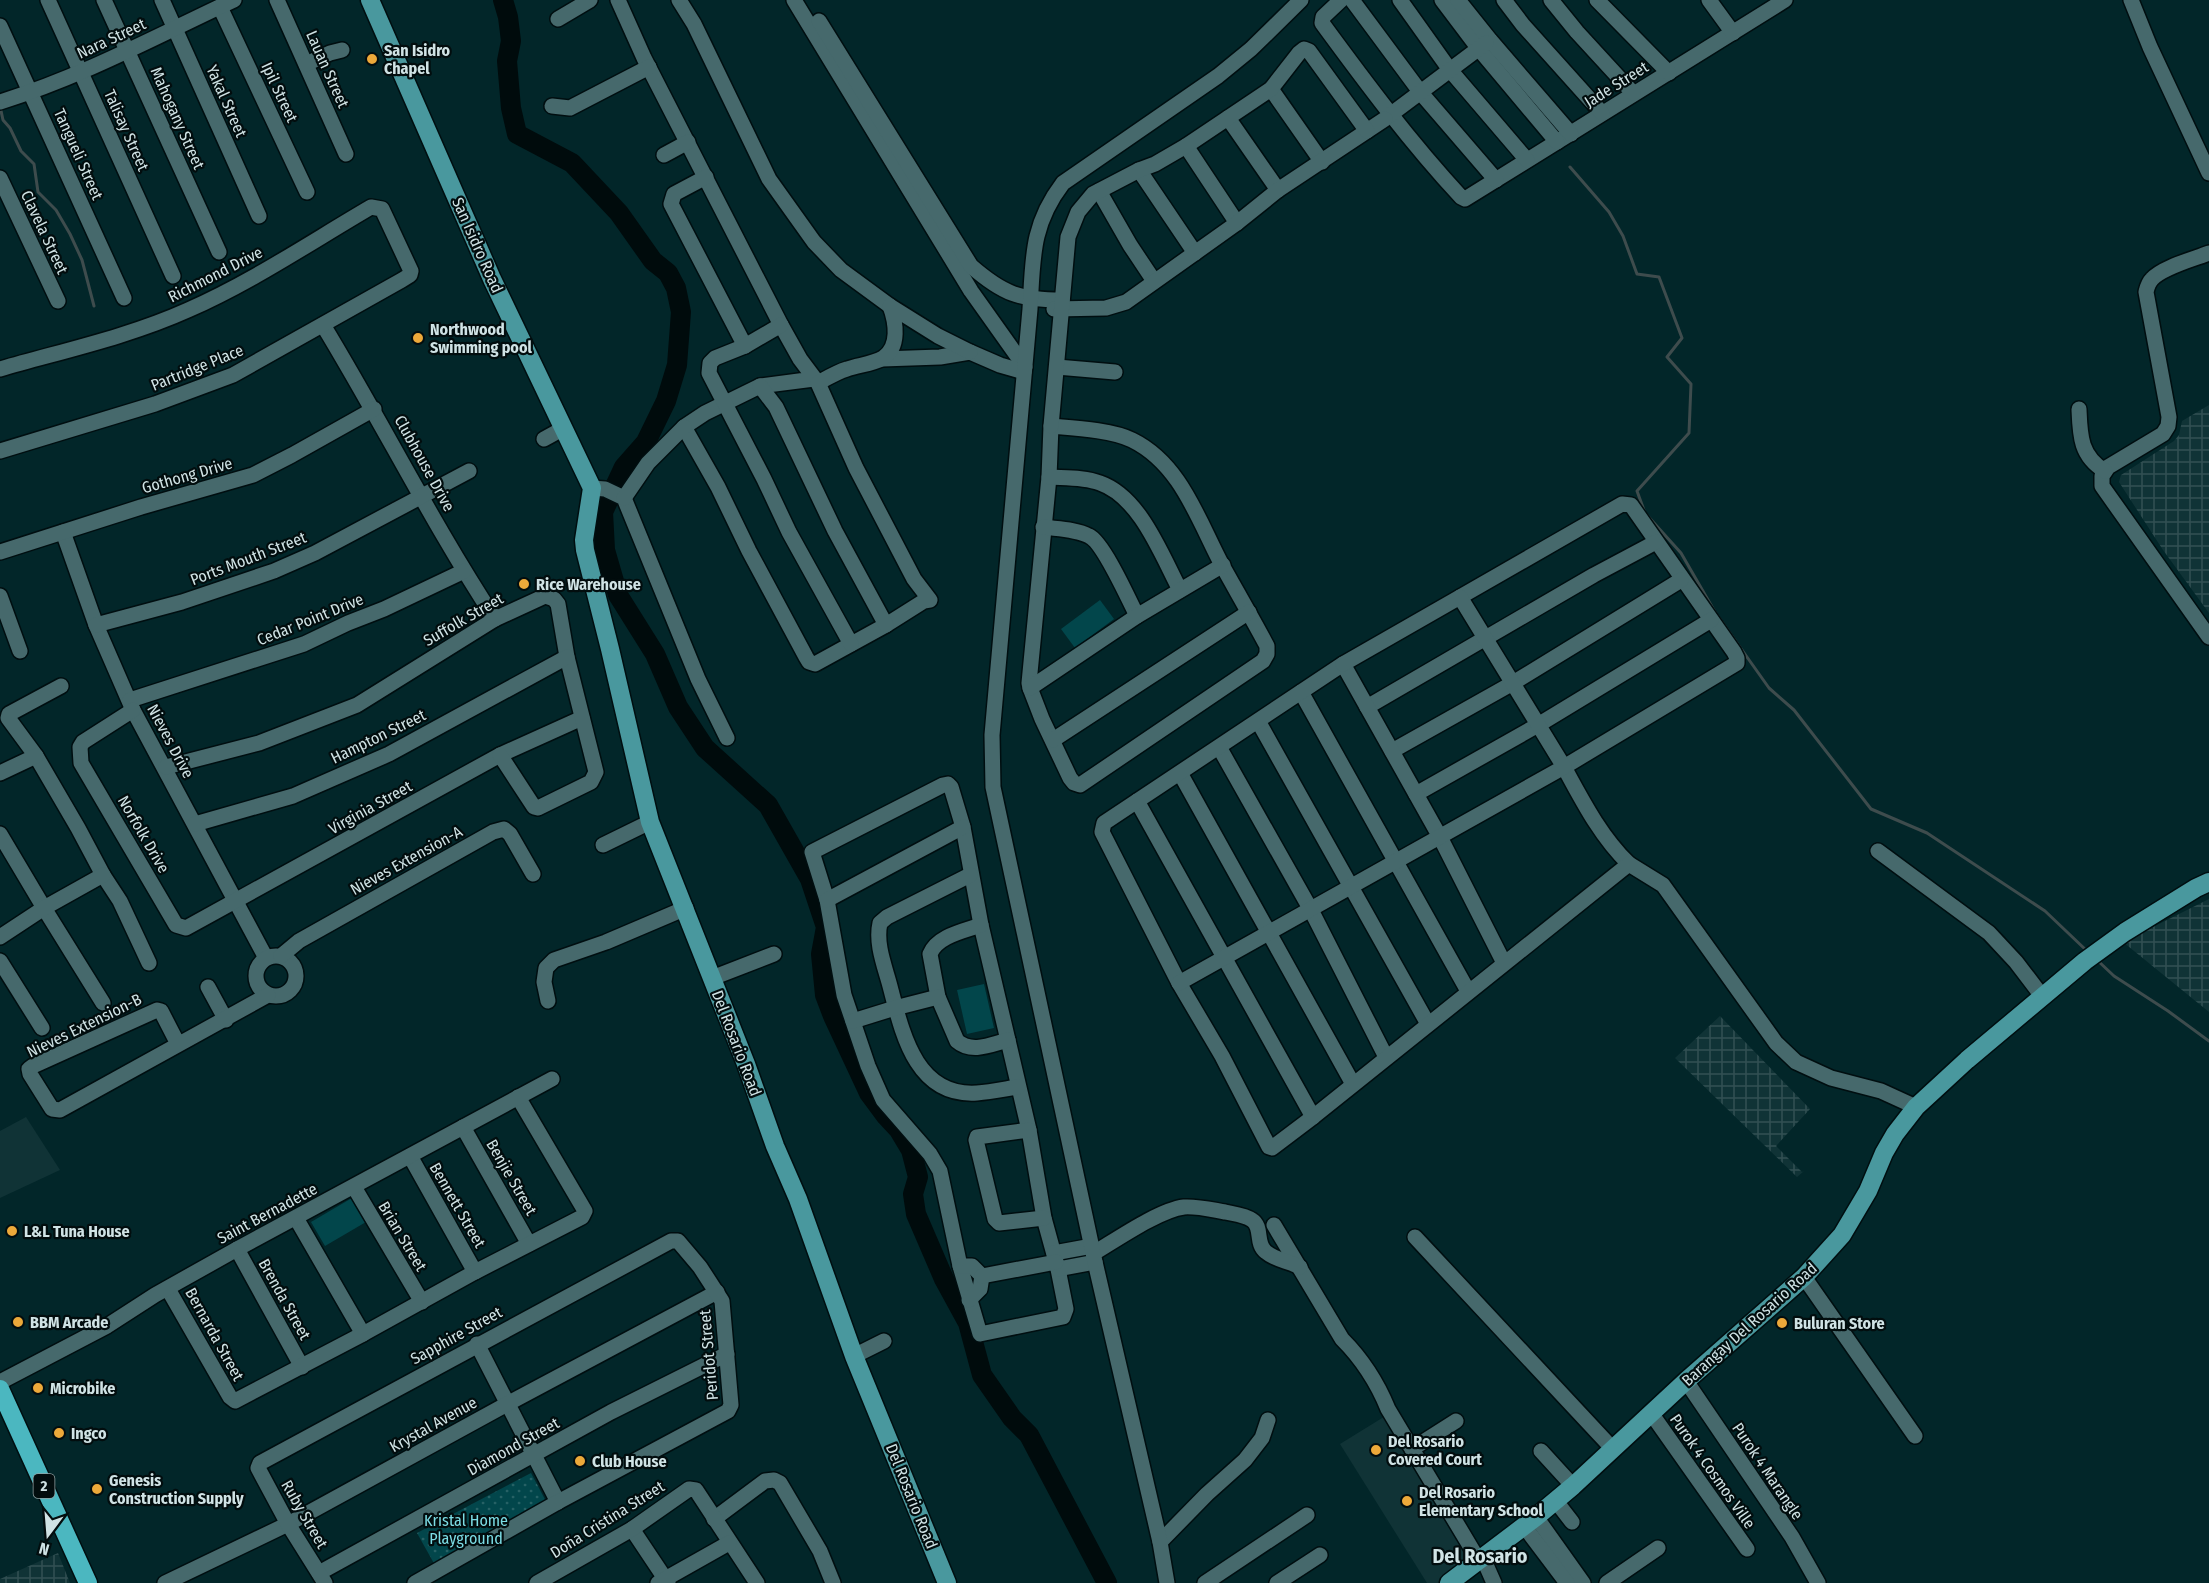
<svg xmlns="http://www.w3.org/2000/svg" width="2209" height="1583" viewBox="0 0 2209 1583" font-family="'Fira Sans Condensed',sans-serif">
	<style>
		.built { fill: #103336 }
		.industrial { fill: url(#industrial-grid) }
		.green { fill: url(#green-dots) }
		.pitch { fill: #02464b }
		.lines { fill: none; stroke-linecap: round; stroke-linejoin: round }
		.stream { stroke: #3e4c4d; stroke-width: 3 }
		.river { stroke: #000b0c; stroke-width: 20 }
		.minor-casing { stroke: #000e10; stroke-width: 18 }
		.major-casing { stroke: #000e10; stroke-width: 21 }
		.highway-casing { stroke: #000e10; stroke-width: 21 }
		.minor { stroke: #46696c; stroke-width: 15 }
		.major { stroke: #49989e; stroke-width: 18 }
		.highway { stroke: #4bb7c0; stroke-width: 18 }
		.poi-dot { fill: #eca93a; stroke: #020d0e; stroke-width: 2 }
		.labels { text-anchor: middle; stroke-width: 4.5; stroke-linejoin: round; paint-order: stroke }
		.shield { fill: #020d0e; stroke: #92a3a4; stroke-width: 1.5 }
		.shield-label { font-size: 15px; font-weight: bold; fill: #d0e3e5 }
		.street-label { font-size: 16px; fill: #d0e3e5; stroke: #020d0e }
		.poi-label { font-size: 16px; font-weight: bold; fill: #d0e3e5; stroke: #020d0e; text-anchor: start }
		.park-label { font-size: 16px; fill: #7cdde5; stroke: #020d0e }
		.quarter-label { font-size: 20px; font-weight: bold; fill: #d0e3e5; stroke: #020d0e }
	</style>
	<defs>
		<pattern id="industrial-grid" width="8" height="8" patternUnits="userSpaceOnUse" patternTransform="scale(1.5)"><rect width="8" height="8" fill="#103336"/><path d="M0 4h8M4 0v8" fill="none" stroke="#325053"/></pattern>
		<pattern id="green-dots" width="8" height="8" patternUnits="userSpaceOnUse" patternTransform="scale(1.5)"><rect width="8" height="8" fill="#02464b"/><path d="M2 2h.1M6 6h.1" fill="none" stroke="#266165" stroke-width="1.8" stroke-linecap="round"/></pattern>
	</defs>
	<rect width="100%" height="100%" fill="#022629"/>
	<!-- built -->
	<g class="built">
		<path d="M26 1117 60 1170 0 1198V1131Z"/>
		<path d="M1387 1415 1474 1557 1440 1583H1427L1340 1444Z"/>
	</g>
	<!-- industrial -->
	<g class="industrial">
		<path d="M2209 405V613L2163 550 2119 482 2121 475 2174 441 2179 435 2182 421Z"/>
		<path d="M2209 899V1012L2123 942Z"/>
		<path d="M1720 1016 1810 1109 1776 1146 1802 1172 1804 1171 1797 1177 1675 1058Z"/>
		<path d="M58 1553 70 1583H0V1579Z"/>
	</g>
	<!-- green -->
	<path class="green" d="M531 1473 549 1507 436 1567 417 1533Z"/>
	<!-- pitch -->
	<g class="pitch">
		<path d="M1100 600 1114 619 1075 648 1061 629Z"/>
		<path d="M984 984 994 1028 967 1034 957 990Z"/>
		<path d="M352 1198 366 1222 325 1246 311 1222Z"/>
	</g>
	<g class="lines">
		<!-- stream -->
		<g class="stream">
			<path d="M0 106 3 120 10 128 21 151 34 164 38 192 56 210 70 234 82 260 94 306"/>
			<path d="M1570 167 1609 212 1623 236 1637 274 1659 277 1682 338 1667 357 1691 384 1689 433 1637 491 1645 513 1681 553 1715 612 1769 688 1794 710 1871 809 1927 833 2045 911 2087 951"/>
			<path d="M2096 959 2114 976 2168 1011 2209 1041"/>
		</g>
		<!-- river -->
		<path class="river" d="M503 0 508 17 511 41 507 61 511 108 517 134 572 163 619 213 653 261 668 273 676 288 681 312 677 365 666 401 646 442 624 467 603 512 605 550 618 595 655 654 678 707 705 748 768 805 810 879 826 927 821 954 825 995 833 1016 869 1093 886 1116 899 1130 911 1150 918 1177 913 1194 916 1214 944 1279 968 1323 982 1375 1012 1418 1029 1435 1107 1583"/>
		<!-- minor casing -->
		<g class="minor-casing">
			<g id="minor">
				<path d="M48 0 173 276"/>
				<path d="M104 0 219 252"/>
				<path d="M162 0 259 216"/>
				<path d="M277 0 346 154"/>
				<path d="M618 0 644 58 781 325 800 359 818 383 856 468 914 579 930 600 924 601 886 625 815 664 809 662 806 657 749 551 718 487 684 427 705 413 760 386 814 379"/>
				<path d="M679 0 694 24 769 179 814 242 841 270 890 306"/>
				<path d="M794 0 971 291 1025 367"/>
				<path d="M1341 0 1323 17 1322 23C1366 83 1410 142 1461 197L1465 199 1785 0"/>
				<path d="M1352 0 1421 93 1496 180"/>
				<path d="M1400 0 1450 70 1527 160"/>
				<path d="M1442 0 1479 49 1557 142"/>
				<path d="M1458 0 1490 40 1571 134"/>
				<path d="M1504 0 1523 25 1602 113"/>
				<path d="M1551 0 1577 32 1633 93"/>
				<path d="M1597 0 1669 73"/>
				<path d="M1709 0 1733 33"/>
				<path d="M2131 0 2150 47 2209 173"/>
				<path d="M220 7 307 192"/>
				<path d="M558 19 590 0"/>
				<path d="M819 21 971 266C1003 294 1020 300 1062 300"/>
				<path d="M0 26 124 298"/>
				<path d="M306 64 330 53 342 50"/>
				<path d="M1271 89 1322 162"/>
				<path d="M0 102C81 77 157 36 234 0"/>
				<path d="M552 106 570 108 649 67"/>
				<path d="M1390 115 1486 43"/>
				<path d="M1228 118 1278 190"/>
				<path d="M1186 146 1237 223"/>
				<path d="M664 155 688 142"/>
				<path d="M1139 170 1195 253"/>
				<path d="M706 177 674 194 671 204 745 346"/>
				<path d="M0 178 58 301"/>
				<path d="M1099 191 1130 245 1154 281"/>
				<path d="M2209 253C2194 259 2163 267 2152 279 2148 283 2147 288 2146 292L2169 417 2168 426 2163 434 2108 467 2102 476V486L2209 637"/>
				<path d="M1054 309 1106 308 1126 302 1237 223 1278 190 1385 119"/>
				<path d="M323 325C382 422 433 525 495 619"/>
				<path d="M781 325 745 346 715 358 710 363 709 373 764 479 789 532 851 644"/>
				<path d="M882 359 940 357 970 352 1000 365 1024 372"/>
				<path d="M1057 367 1115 372"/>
				<path d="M0 369C62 351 128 337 188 310 252 282 311 242 371 207L382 209 411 271 410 275 402 280 233 375 155 404 0 451"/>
				<path d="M818 383C827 378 837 372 847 369 858 365 873 364 883 358 900 347 896 322 890 306L938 336 970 352"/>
				<path d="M760 386 776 407 835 531 886 625"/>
				<path d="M2079 409C2080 435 2080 456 2105 471"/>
				<path d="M1051 426C1074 428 1112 430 1132 440 1181 464 1198 520 1222 565 1237 592 1252 618 1267 646V654L1263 661 1080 785 1074 783 1070 778 1042 719 1030 688 1029 683 1049 477Z"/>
				<path d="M1051 426 1068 237 1078 212 1093 194 1139 170 1155 164 1186 146 1271 89 1299 53 1304 49 1309 51 1367 131"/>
				<path d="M544 439 564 428"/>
				<path d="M1049 477C1066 478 1084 477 1100 483 1140 497 1161 554 1180 590"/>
				<path d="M592 488 605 489 624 498 698 679 727 738"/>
				<path d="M624 498 648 463 684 427"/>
				<path d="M1043 527C1058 529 1076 529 1089 536 1103 542 1129 600 1137 616"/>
				<path d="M63 532 96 625 133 710 266 958"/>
				<path d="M0 552 141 507 253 475 292 455 374 409"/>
				<path d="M0 596 20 651"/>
				<path d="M1460 597 1622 504 1631 505 1734 652 1737 658V663L1564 767C1583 802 1601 837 1629 864"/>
				<path d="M96 625 182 602 274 571 315 553 469 471"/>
				<path d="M61 686 9 714 8 718 36 756 78 828 103 875 120 901 149 963"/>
				<path d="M1030 688 1137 616 1223 565"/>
				<path d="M1301 692 1468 991"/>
				<path d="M130 700 304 644 348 623 384 609 464 571"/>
				<path d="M1367 707 1594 575 1656 542"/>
				<path d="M133 710 83 742 80 747 81 763 176 925 186 928 500 755 582 718"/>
				<path d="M1258 721 1428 1024"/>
				<path d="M1053 740 1249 612"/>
				<path d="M1219 747 1311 910 1386 1057"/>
				<path d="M1392 751 1513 683 1681 580"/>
				<path d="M166 767 259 743 357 705 495 619 545 596 554 599 558 604 567 657 596 772 591 782 538 808 534 807 500 755"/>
				<path d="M0 773 36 756"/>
				<path d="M1180 773 1353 1084"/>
				<path d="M948 784 951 787 963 827 981 925 1029 1130 1044 1218 1058 1269 1066 1309 1063 1317 980 1334 960 1266 940 1171 930 1154 883 1100 868 1066 844 995 827 900 812 852 943 785Z"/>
				<path d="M1416 794 1538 725 1711 620"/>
				<path d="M1137 801 1313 1117"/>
				<path d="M195 824 293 796 389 754 567 657"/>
				<path d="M0 834 44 908 103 1003"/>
				<path d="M603 845 650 822"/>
				<path d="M1878 851 1989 933 2016 962 2042 996"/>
				<path d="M970 875 887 917 880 923C875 945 886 969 891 990 903 1036 917 1097 977 1093 991 1092 1005 1089 1018 1087"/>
				<path d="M827 900 963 827"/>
				<path d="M981 925C964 931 937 936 930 954L938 997 957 1041C972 1054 992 1044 1008 1040"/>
				<path d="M0 937 44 908 103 875"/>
				<circle cx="276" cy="976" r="20"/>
				<path d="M281 956 299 941 493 832 504 829 510 834 533 874"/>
				<path d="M0 961 42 1028"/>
				<path d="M1504 963 1440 837 1343 664 1104 823 1102 832 1179 983 1222 1056 1269 1147 1272 1148 1313 1117 1629 864 1663 885 1776 1043 1796 1062 1831 1078 1881 1091 1916 1107"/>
				<path d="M712 978 774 954"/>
				<path d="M1179 983 1564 767 1460 597 1343 664"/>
				<path d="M208 987 226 1020"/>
				<path d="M548 1001 544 982 546 968 554 960 606 942 686 908"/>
				<path d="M853 1021 895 1008 938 997"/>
				<path d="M178 1044 161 1011 157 1010 33 1066 29 1069 30 1074 52 1109 60 1110 268 995"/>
				<path d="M463 1127 529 1244"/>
				<path d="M1029 1130 977 1137 976 1140 995 1219 999 1223 1044 1218"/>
				<path d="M410 1156 475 1272"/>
				<path d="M354 1187 422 1302"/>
				<path d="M296 1218 363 1334"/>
				<path d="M1274 1225 1342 1339C1363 1360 1377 1382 1388 1409L1479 1561"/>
				<path d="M1415 1237 1612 1448"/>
				<path d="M237 1249 302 1367"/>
				<path d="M1054 1253 1092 1246"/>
				<path d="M1094 1253C1116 1240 1159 1210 1184 1207 1197 1206 1213 1210 1225 1212 1234 1214 1245 1215 1252 1220 1263 1227 1255 1244 1266 1252 1275 1260 1289 1261 1300 1267"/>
				<path d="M960 1266H972L982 1276 980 1289 969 1300"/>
				<path d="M1058 1269 1095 1262"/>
				<path d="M982 1276 1056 1262"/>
				<path d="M1804 1277 1915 1436"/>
				<path d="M168 1289 230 1397 235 1401 363 1334 475 1272 582 1217 585 1211 518 1097"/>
				<path d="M477 1344 558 1502"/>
				<path d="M854 1356 884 1341"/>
				<path d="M1686 1381 1792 1537 1818 1583"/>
				<path d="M0 1382 107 1326 155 1295 237 1249 552 1079"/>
				<path d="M1651 1413 1747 1549"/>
				<path d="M1412 1449 1456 1421"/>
				<path d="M1541 1451 1573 1486"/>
				<path d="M1555 1500 1572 1522"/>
				<path d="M1536 1517 1583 1583"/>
				<path d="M714 1519 765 1481 774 1480 780 1483 820 1551 833 1583"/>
				<path d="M1524 1526 1567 1583"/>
				<path d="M632 1529 668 1583"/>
				<path d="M1160 1542 1207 1494 1245 1460 1262 1438 1268 1420"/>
				<path d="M1483 1558 1494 1583"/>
				<path d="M319 1573 611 1412 727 1354"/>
				<path d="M165 1583 288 1524 507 1404 717 1292"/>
				<path d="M325 1583 288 1524 258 1468 260 1463 671 1241H678L700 1267 722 1301 731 1405 728 1411 558 1502 415 1583"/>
				<path d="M537 1583 632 1529 689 1489 696 1490 757 1583"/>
				<path d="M658 1583 729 1543"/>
				<path d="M1167 1583 1160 1542 1095 1262 993 787 992 735 1030 309C1033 258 1031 225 1063 183L1218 76 1251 49 1301 0"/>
				<path d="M1205 1583 1307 1515"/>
				<path d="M1277 1583 1320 1555"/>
				<path d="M1607 1583 1658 1548"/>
			</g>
		</g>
		<!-- major casing -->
		<g class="major-casing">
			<g id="major">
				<path d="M370 0 492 279 592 488 584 540 585 550 610 649 650 822 746 1064 775 1146 798 1199 854 1356 947 1583"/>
				<path d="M1449 1583 1536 1517 1573 1486 1686 1381 1804 1277 1842 1235 1868 1191 1884 1153 1895 1134 1916 1107 1967 1060 2085 961 2125 932 2196 888 2209 882"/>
			</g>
		</g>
		<!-- highway casing -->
		<g class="highway-casing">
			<path id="highway" d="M0 1389 88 1583"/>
		</g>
		<!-- minor -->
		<use href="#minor" class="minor"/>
		<!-- major -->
		<use href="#major" class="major"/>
		<!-- highway -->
		<use href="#highway" class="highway"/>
	</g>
	<!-- markers -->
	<g class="poi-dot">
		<circle cx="372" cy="59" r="6"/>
		<circle cx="418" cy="338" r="6"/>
		<circle cx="524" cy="584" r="6"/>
		<circle cx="12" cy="1231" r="6"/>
		<circle cx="18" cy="1322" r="6"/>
		<circle cx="1782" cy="1323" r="6"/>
		<circle cx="38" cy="1388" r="6"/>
		<circle cx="59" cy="1433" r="6"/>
		<circle cx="1376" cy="1450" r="6"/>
		<circle cx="580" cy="1461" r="6"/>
		<circle cx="97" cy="1489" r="6"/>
		<circle cx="1407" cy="1501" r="6"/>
	</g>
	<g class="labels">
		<!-- shield labels -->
		<rect class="shield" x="33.5" y="1474" width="21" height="24" rx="4.5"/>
		<g class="shield-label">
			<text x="44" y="1491">2</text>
		</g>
		<!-- street labels -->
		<g class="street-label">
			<text transform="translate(111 38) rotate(-25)" y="6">Nara Street</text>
			<text transform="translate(328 69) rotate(66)" y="6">Lauan Street</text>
			<text transform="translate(1616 84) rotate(-32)" y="6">Jade Street</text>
			<text transform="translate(280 92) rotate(65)" y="6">Ipil Street</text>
			<text transform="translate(227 101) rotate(66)" y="6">Yakal Street</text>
			<text transform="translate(178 118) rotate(66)" y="6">Mahogany Street</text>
			<text transform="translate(127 130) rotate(66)" y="6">Talisay Street</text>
			<text transform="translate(79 154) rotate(66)" y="6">Tangueli Street</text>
			<text transform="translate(45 232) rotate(65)" y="6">Clavela Street</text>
			<text transform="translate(478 245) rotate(66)" y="6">San Isidro Road</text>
			<text transform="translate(215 274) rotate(-27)" y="6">Richmond Drive</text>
			<text transform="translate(197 367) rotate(-22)" y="6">Partridge Place</text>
			<text transform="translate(425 463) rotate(61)" y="6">Clubhouse Drive</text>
			<text transform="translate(187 475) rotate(-16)" y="6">Gothong Drive</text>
			<text transform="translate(248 558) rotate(-21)" y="6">Ports Mouth Street</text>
			<text transform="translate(310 619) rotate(-22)" y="6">Cedar Point Drive</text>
			<text transform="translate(463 619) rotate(-30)" y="6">Suffolk Street</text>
			<text transform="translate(378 736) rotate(-26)" y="6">Hampton Street</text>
			<text transform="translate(171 741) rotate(62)" y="6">Nieves Drive</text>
			<text transform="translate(370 807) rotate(-29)" y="6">Virginia Street</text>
			<text transform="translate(144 834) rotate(60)" y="6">Norfolk Drive</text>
			<text transform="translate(406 860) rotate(-29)" y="6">Nieves Extension-A</text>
			<text transform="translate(84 1025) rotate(-26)" y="6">Nieves Extension-B</text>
			<text transform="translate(737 1043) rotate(69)" y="6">Del Rosario Road</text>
			<text transform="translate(512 1177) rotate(60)" y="6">Benjie Street</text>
			<text transform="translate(458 1205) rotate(60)" y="6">Bennett Street</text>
			<text transform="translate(267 1213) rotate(-28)" y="6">Saint Bernadette</text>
			<text transform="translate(403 1236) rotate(59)" y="6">Brian Street</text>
			<text transform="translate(285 1299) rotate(61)" y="6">Brenda Street</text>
			<text transform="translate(1749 1324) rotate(-42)" y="6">Barangay Del Rosario Road</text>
			<text transform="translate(215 1334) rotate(61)" y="6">Bernarda Street</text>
			<text transform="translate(456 1335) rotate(-29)" y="6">Sapphire Street</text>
			<text transform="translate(708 1355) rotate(-95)" y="6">Peridot Street</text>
			<text transform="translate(433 1424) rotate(-29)" y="6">Krystal Avenue</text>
			<text transform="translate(513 1446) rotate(-29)" y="6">Diamond Street</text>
			<text transform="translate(1713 1471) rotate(55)" y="6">Purok 4 Cosmos Ville</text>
			<text transform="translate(1768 1471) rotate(56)" y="6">Purok 4 Marangle</text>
			<text transform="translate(912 1496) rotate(68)" y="6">Del Rosario Road</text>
			<text transform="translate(305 1514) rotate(60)" y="6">Ruby Street</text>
			<text transform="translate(607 1519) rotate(-32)" y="6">Doña Cristina Street</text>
		</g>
		<!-- poi labels -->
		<g class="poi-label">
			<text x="384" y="56">San Isidro<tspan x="384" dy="18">Chapel</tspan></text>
			<text x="430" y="335">Northwood<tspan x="430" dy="18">Swimming pool</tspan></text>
			<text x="536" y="590">Rice Warehouse</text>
			<text x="24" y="1237">L&amp;L Tuna House</text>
			<text x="30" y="1328">BBM Arcade</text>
			<text x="1794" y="1329">Buluran Store</text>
			<text x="50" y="1394">Microbike</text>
			<text x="71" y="1439">Ingco</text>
			<text x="1388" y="1447">Del Rosario<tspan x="1388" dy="18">Covered Court</tspan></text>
			<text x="592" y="1467">Club House</text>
			<text x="109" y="1486">Genesis<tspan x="109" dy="18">Construction Supply</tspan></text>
			<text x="1419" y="1498">Del Rosario<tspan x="1419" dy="18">Elementary School</tspan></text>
		</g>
		<!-- park labels -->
		<g class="park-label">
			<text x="466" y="1526">Kristal Home<tspan x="466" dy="18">Playground</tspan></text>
		</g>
		<!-- quarter labels -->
		<g class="quarter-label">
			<text x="1480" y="1563">Del Rosario</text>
		</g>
	</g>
	<!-- north arrow -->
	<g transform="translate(48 1535) rotate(196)" stroke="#020d0e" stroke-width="4.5" paint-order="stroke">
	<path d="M0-4.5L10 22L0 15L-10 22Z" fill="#d0e3e5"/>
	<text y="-9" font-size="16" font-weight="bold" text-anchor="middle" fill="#d0e3e5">N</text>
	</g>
</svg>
